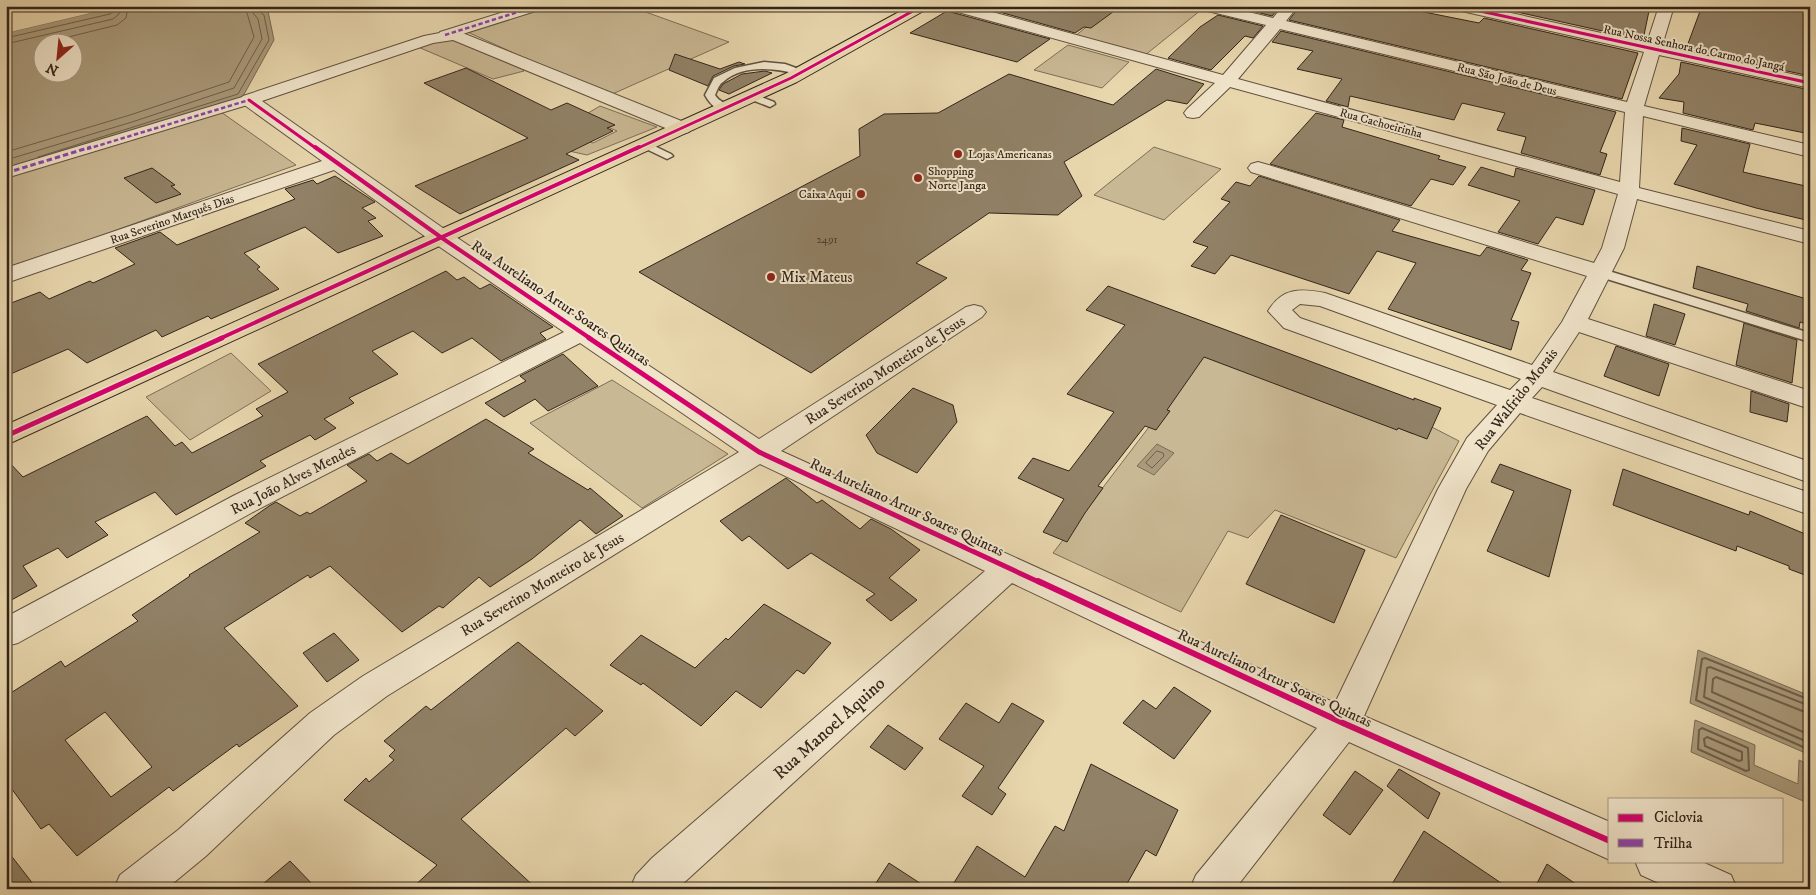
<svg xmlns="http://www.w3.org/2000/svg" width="1816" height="895" viewBox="0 0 1816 895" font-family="'IM FELL DW Pica',serif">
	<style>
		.green { fill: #c9b894; stroke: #7e6e57 }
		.water { fill: #aa9a7b; stroke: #7a6b54; fill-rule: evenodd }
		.pier { fill: #e8d6ad }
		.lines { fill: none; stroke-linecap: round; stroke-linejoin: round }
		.shore-far1 { stroke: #6e604a; stroke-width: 1 }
		.shore { stroke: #6e604a; stroke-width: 2 }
		.building { fill: #918166; stroke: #33251a; fill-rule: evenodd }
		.service-casing { stroke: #60513f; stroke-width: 3 }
		.pedestrian-casing { stroke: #60513f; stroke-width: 2 }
		.minor-casing { stroke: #60513f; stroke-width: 2 }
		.primary-casing { stroke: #33251a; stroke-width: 2 }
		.service { fill: #f0e4ca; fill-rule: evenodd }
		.pedestrian { fill: #f0e4ca; fill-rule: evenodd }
		.minor { fill: #f0e4ca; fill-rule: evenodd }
		.primary { fill: #e8d6ad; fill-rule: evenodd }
		.quiet-far1 { stroke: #8e44ad; stroke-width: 2.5; stroke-dasharray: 4.5 2.5; stroke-linecap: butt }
		.quiet { stroke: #8e44ad; stroke-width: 3; stroke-dasharray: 5.5 3; stroke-linecap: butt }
		.cycleway-far3-casing { stroke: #f0e4ca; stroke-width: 5 }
		.cycleway-far2-casing { stroke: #f0e4ca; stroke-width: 6 }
		.cycleway-far1-casing { stroke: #f0e4ca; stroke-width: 8 }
		.cycleway-casing { stroke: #f0e4ca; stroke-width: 9 }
		.cycleway-far3 { stroke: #d6006c; stroke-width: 3 }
		.cycleway-far2 { stroke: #d6006c; stroke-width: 4 }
		.cycleway-far1 { stroke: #d6006c; stroke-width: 5 }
		.cycleway { stroke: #d6006c; stroke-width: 6 }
		.poi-dot { fill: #8f2418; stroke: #f0e4ca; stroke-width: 2 }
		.labels { text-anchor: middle; stroke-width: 4; stroke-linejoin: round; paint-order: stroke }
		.far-number-label { font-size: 11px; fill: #4a3c2d }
		.far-street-label { font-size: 12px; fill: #33251a; stroke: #f0e4ca }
		.far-poi-label { font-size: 12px; fill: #33251a; stroke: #f0e4ca; text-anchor: start }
		.poi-label { font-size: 15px; fill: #33251a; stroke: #f0e4ca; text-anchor: start }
		.street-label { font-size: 15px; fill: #33251a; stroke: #f0e4ca }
		.near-street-label { font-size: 18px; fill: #33251a; stroke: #f0e4ca }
	</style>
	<rect width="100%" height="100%" fill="#e8d6ad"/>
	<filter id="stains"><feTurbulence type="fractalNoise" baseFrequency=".004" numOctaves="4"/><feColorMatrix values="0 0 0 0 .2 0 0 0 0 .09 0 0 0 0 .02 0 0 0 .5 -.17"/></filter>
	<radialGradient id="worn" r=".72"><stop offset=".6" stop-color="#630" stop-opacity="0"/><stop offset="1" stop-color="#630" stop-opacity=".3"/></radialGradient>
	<!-- green -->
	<g class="green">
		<path d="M534 6H629L729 42 608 96 461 29Z"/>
		<path d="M1112 6H1184L1201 10 1144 56 1074 37Z"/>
		<path d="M451 36 518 64 524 71 493 79 418 47Z"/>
		<path d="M1068 45 1129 62 1102 88 1034 70Z"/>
		<path d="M600 106 657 127 587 155 569 151 549 126 593 143 617 131 583 116Z"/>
		<path d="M221 112 296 165 6 270V175Z"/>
		<path d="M1154 147 1221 169 1164 220 1094 195Z"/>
		<path d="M1204 347 1413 434 1422 422 1459 441 1396 558 1275 510 1248 538 1228 531 1181 612 1053 553 1149 427Z"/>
		<path d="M231 353 271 391 190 440 146 397Z"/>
		<path d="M612 380 728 454 642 508 530 423Z"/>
	</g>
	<!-- water -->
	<g class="water">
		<path d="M120 6H260L268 11 274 40 242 98 6 172V33ZM42 42H72V72H42Z"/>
		<path d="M1157 444 1174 453 1154 475 1137 466Z"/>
		<path d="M1698 650 1810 696V755L1690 703Z"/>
		<path d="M1695 720 1755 745 1754 765 1798 784 1799 760 1810 765V804L1691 752Z"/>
	</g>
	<!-- pier -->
	<path class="pier" d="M108 6H120L6 33V31Z"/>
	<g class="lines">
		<!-- shore-far1 -->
		<g class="shore-far1">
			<path d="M6 38 110 14 114 11 115 6"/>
			<path d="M48 42 117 25 126 18 128 6"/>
			<path d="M6 44 113 19 119 14 121 6"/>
			<path d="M6 152 130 115 229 82 254 37 245 6"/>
			<path d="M38 157 238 94 269 40 264 15 259 11 258 6"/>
			<path d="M6 160 132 122 234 88 262 39 258 19 253 13 252 6"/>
			<path d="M1157 451 1163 453 1164 456 1152 468 1146 463Z"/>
		</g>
		<!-- shore -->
		<g class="shore">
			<path d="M1810 700 1705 658 1702 659 1696 700 1810 750"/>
			<path d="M1810 706 1710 667 1707 668 1704 697 1810 743"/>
			<path d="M1810 714 1716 677 1713 679 1712 692 1810 735"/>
			<path d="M1702 728 1748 748 1749 770 1746 771 1698 749 1699 730Z"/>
			<path d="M1707 737 1742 752V760L1739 761 1705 746 1704 739Z"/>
		</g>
	</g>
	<!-- building -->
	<g class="building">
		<path d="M978 6H1121L1091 28 1084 27 1075 33Z"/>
		<path d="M1233 6H1280L1272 16Z"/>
		<path d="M1300 6H1378L1396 10 1397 8H1404L1479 23 1484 18 1638 53 1622 99 1289 20Z"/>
		<path d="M1500 6H1650L1643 40 1499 8Z"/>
		<path d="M1702 6H1743L1789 11 1791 6H1810V76L1686 49Z"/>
		<path d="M947 11 1050 39 1017 62 910 33Z"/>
		<path d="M1218 15 1263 26 1253 38 1245 36 1211 70 1168 58 1200 27Z"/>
		<path d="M1281 31 1616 112 1600 152 1607 154 1600 175 1521 153 1526 137 1497 130 1505 113 1462 103 1454 120 1350 96 1348 107 1326 101 1342 79 1297 69 1313 51 1272 42Z"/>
		<path d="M675 54 720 69 739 62 745 64 734 66 713 76 708 86 669 70Z"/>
		<path d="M1681 62 1810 90V134L1755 123 1753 130 1683 113 1684 102 1659 98 1679 74Z"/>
		<path d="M466 68 551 110 567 103 615 125 607 128 613 131 566 154 579 160 460 214 415 186 528 138 424 83Z"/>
		<path d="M1156 69 1204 84 1187 104 1167 100 1064 162 1082 196 1058 215 989 213 916 263 947 278 811 373 639 272 860 156 859 129 884 114 938 113 1009 74 1113 105Z"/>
		<path d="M765 71 772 73 729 94 719 90 723 84 742 74Z"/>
		<path d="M1316 113 1344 120 1342 127 1440 156 1438 159 1466 167 1453 185 1431 179 1411 206 1270 164Z"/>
		<path d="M1682 128 1750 144 1743 172 1810 187V221L1756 208 1674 184 1697 145 1681 141Z"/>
		<path d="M1481 167 1514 177 1516 168 1595 190 1583 225 1556 217 1538 244 1498 232 1520 201 1468 185Z"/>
		<path d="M152 168 175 185 171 186 181 194 156 203 124 178Z"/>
		<path d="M335 176 375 202 362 208 376 218 368 221 383 236 338 253 305 227 244 253 260 267 257 269 279 289 211 319 208 316 162 337 156 330 87 363 68 349 6 376V305L40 292 49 299 90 281 93 283 135 264 115 248 160 232 177 245 295 199 285 189 313 180 317 184Z"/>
		<path d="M1259 176 1400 220 1392 231 1480 256 1487 247 1528 260 1521 270 1531 273 1511 320 1519 322 1511 350 1388 309 1416 263 1377 251 1349 294 1231 255 1215 274 1191 266 1208 247 1193 242 1230 202 1221 199 1236 182 1250 186Z"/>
		<path d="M1697 266 1810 300V325L1800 322 1799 328 1746 311 1748 304 1693 288Z"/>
		<path d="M446 271 457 280 464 277 480 289 490 284 553 327 540 333 546 339 501 361 472 338 442 353 413 331 372 351 398 374 349 398 354 403 324 419 336 428 315 440 310 435 260 461 266 466 176 515 155 492 95 522 108 535 67 558 58 548 23 566 37 586 6 603V459L23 477 147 416 175 446 182 442 192 453 263 416 256 409 288 392 258 364Z"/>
		<path d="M1108 286 1414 400V398L1441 408 1427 439 1398 428 1397 430 1204 357 1167 410 1170 411 1156 430 1145 426 1098 486 1103 488 1085 513 1067 542 1043 532 1064 499 1018 478 1033 458 1069 471 1114 412 1067 394 1125 325 1086 310Z"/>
		<path d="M1654 304 1685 314 1675 345 1646 336Z"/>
		<path d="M1744 323 1797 340 1792 383 1736 365Z"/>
		<path d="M1616 346 1669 364 1659 396 1604 376Z"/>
		<path d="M563 354 598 386 548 411 535 399 504 417 485 403 526 381 520 376Z"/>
		<path d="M913 388 953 405 957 422 917 473 877 453 866 435Z"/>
		<path d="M1751 391 1789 404 1787 422 1750 412Z"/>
		<path d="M486 419 534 449 528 453 588 490 590 488 623 516 596 534 580 520 532 559 490 587 479 577 443 608 439 606 402 632 330 566 310 578 308 575 224 628 298 706 239 747 237 744 173 791 169 787 77 856 49 824 41 829 6 781V696L61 661 65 667 138 621 132 615 190 576 189 575 260 532 245 523 269 506 276 502 300 516 307 512 310 514 367 481 347 465 369 454 377 461 391 453 408 464ZM105 712 152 767 111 797 65 740Z"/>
		<path d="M1500 464 1571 490 1549 577 1487 551 1514 491 1491 482Z"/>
		<path d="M1623 469 1749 515 1750 511 1810 536V577L1789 569V566L1737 546 1736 551 1613 505Z"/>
		<path d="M786 478 817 503 822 500 860 529 871 519 891 529 920 550 889 578 917 600 891 621 866 600 875 594 811 553 788 569 749 536 742 541 720 521Z"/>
		<path d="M1281 515 1365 550 1334 623 1246 584Z"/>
		<path d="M764 604 831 643 804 674 797 670 761 708 736 691 701 726 643 683 641 685 610 665 641 635 695 668 726 638 728 640Z"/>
		<path d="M334 633 359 660 327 682 303 653Z"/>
		<path d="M518 642 603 711 575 736 566 728 461 819 537 889H411L437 865 344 800 366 778 369 782 394 760 389 756 395 750 384 741 426 706 431 710Z"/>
		<path d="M1174 687 1211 711 1174 759 1123 723 1143 700 1156 709Z"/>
		<path d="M966 703 999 723 1012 703 1044 721 998 788 1006 794 992 815 962 796 984 766 939 739Z"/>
		<path d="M888 725 923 748 905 770 870 747Z"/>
		<path d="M1091 764 1178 810 1156 856 1146 850 1124 889H950L977 846 1025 877 1055 826 1064 831Z"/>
		<path d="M1399 769 1440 793 1428 819 1387 786Z"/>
		<path d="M1355 771 1383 790 1350 835 1323 815Z"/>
		<path d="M1424 831 1510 889H1389Z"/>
		<path d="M6 849 37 889H6Z"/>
		<path d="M290 861 317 889H257Z"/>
		<path d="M889 863 929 889H872Z"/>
		<path d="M1547 864 1583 889H1534Z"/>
	</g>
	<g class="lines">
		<!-- service casing -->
		<g class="service-casing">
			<g id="service">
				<path d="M764 62 785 64 807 72 802 75C777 69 745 63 723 82 719 84 717 91 715 95 719 102 726 102 730 108L729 110C717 112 710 104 705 95L714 78 735 68Z"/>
				<path d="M751 93 774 102 775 104 770 107 747 98 746 96Z"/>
				<path d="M646 142 671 154 673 156 667 159 642 147 640 145 642 143Z"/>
				<path d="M1599 268 1810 333V342L1594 275 1592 272 1594 269Z"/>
			</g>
		</g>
		<!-- pedestrian casing -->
		<g class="pedestrian-casing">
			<g id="pedestrian">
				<path d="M523 6H543L542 9 450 38H440L438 35 440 32Z"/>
				<path d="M249 95 254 97 257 100 254 103 6 178V168Z"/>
			</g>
		</g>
		<!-- minor casing -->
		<g class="minor-casing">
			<g id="minor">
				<path d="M945 6H970L1223 75 1266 25 1199 9 1197 6H1224L1273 18 1283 6H1298L1286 21 1627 102 1644 52 1457 10 1452 9 1450 6H1479L1647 43 1659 6H1674L1662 46 1810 78V88L1659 55 1644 106 1810 145V157L1643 116 1639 188 1810 231V244L1637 199 1624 248 1588 319 1810 391V409L1579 332 1553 372 1810 462V483L1542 387 1532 398 1810 493V515L1520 413 1488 451 1466 489 1364 716 1610 822V860L1349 742 1235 889H1190L1196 875 1317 728 1012 583 677 889H630L636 875 652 858 985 571 760 464 387 696 334 735 206 856 166 889H114L120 875 178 830 310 713 363 676 739 452 580 343 253 512 18 643 6 646V617L233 496 564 332 434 243 334 170 6 283V268L322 161 243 104 240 100 243 96 424 36 455 30 689 124 691 128 689 132 682 134 675 132 453 40 433 43 262 101 450 233 759 439 966 307 974 305 982 307 986 312 982 317 781 451 1335 703 1438 489 1467 438 1497 405 1284 328 1268 311C1282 288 1300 288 1325 293L1532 365 1562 322 1587 276 1251 172 1248 168 1251 164 1258 162 1265 164 1594 263 1602 248 1618 194 1230 87 1199 117 1193 118 1187 117 1184 113 1187 109 1215 83 947 9ZM1280 29 1625 112 1620 182 1238 79ZM1300 304 1320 306 1521 379 1510 390 1300 318 1292 310Z"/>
				<path d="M1635 861H1700L1731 875 1737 889H1672L1641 875Z"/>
			</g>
		</g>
		<!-- primary casing -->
		<g class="primary-casing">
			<path id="primary" d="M910 6H929L927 9 797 82 6 445V425L785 74Z"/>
		</g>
		<!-- service -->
		<use href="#service" class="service"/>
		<!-- pedestrian -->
		<use href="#pedestrian" class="pedestrian"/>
		<!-- minor -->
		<use href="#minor" class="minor"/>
		<!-- primary -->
		<use href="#primary" class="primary"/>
		<!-- quiet-far1 -->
		<g class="quiet-far1">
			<path d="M445 35 537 6"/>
			<path d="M87 149 249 100"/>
		</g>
		<!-- quiet -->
		<path class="quiet" d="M6 173 91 147"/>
		<!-- cycleway-far3 casing -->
		<g class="cycleway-far3-casing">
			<g id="cycleway-far3">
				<path d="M1457 6 1810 83"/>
				<path d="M249 100 317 149"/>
				<path d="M636 149 791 78 922 6"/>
			</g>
		</g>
		<!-- cycleway-far2 casing -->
		<g class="cycleway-far2-casing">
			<g id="cycleway-far2">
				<path d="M315 147 442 238 591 339"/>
				<path d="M219 339 639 147"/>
			</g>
		</g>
		<!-- cycleway-far1 casing -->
		<g class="cycleway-far1-casing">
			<g id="cycleway-far1">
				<path d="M589 338 759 452 1041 583"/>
				<path d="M6 436 222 338"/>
			</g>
		</g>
		<!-- cycleway casing -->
		<g class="cycleway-casing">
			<path id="cycleway" d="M1038 581 1343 723 1610 841"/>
		</g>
		<!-- cycleway-far3 -->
		<use href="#cycleway-far3" class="cycleway-far3"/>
		<!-- cycleway-far2 -->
		<use href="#cycleway-far2" class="cycleway-far2"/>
		<!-- cycleway-far1 -->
		<use href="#cycleway-far1" class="cycleway-far1"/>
		<!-- cycleway -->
		<use href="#cycleway" class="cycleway"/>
	</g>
	<!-- markers -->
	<g class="poi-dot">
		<circle cx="958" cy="154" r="5"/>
		<circle cx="918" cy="178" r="5"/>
		<circle cx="861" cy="194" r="5"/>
		<circle cx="771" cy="277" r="5"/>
	</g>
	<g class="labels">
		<!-- far-number labels -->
		<g class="far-number-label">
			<text x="827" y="243">2491</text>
		</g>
		<!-- far-street labels -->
		<g class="far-street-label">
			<text transform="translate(1694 48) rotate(12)" y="4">Rua Nossa Senhora do Carmo do Jangá</text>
			<text transform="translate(1507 79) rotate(14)" y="4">Rua São João de Deus</text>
			<text transform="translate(1381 123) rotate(15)" y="4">Rua Cachoeirinha</text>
			<text transform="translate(172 219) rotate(-19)" y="4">Rua Severino Marquês Dias</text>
		</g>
		<!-- far-poi labels -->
		<g class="far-poi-label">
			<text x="968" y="158">Lojas Americanas</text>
			<text x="928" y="175">Shopping<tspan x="928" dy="14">Norte Janga</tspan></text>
			<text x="851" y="198" text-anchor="end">Caixa Aqui</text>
		</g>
		<!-- poi labels -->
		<g class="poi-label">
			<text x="781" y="282">Mix Mateus</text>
		</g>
		<!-- street labels -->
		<g class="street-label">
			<text transform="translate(561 303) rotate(34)" y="5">Rua Aureliano Artur Soares Quintas</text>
			<text transform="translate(885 370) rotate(-33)" y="5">Rua Severino Monteiro de Jesus</text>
			<text transform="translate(1516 399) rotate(-52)" y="5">Rua Walfrido Morais</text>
			<text transform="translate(293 479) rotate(-27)" y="5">Rua João Alves Mendes</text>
			<text transform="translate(907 507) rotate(25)" y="5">Rua Aureliano Artur Soares Quintas</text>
			<text transform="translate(542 584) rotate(-31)" y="5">Rua Severino Monteiro de Jesus</text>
			<text transform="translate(1275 678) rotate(25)" y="5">Rua Aureliano Artur Soares Quintas</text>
		</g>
		<!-- near-street labels -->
		<g class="near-street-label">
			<text transform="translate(829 728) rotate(-42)" y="6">Rua Manoel Aquino</text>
		</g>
	</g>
	<!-- margin -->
	<rect width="1816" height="895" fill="none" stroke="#e8d6ad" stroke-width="25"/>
	<rect x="8" y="8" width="1801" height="880" fill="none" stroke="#33251a" stroke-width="2.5"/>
	<rect x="12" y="12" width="1791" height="870" fill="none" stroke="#33251a"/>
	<!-- legend -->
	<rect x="1608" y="798" width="175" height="65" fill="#f0e4ca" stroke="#a49884"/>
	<rect x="1618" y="814" width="25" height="8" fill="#d6006c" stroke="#a49884"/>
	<text x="1654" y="822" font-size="15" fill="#33251a">Ciclovia</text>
	<rect x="1618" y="839" width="25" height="8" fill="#8e44ad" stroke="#a49884"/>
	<text x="1654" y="848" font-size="15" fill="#33251a">Trilha</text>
	<!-- north arrow -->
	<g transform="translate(58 58) rotate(207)"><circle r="24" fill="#f0e4ca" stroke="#a49884"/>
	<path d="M0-4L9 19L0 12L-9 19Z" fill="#8f2418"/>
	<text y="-8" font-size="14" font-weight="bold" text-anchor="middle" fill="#33251a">N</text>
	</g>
	<rect width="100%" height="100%" filter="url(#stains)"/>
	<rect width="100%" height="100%" fill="url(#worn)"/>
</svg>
